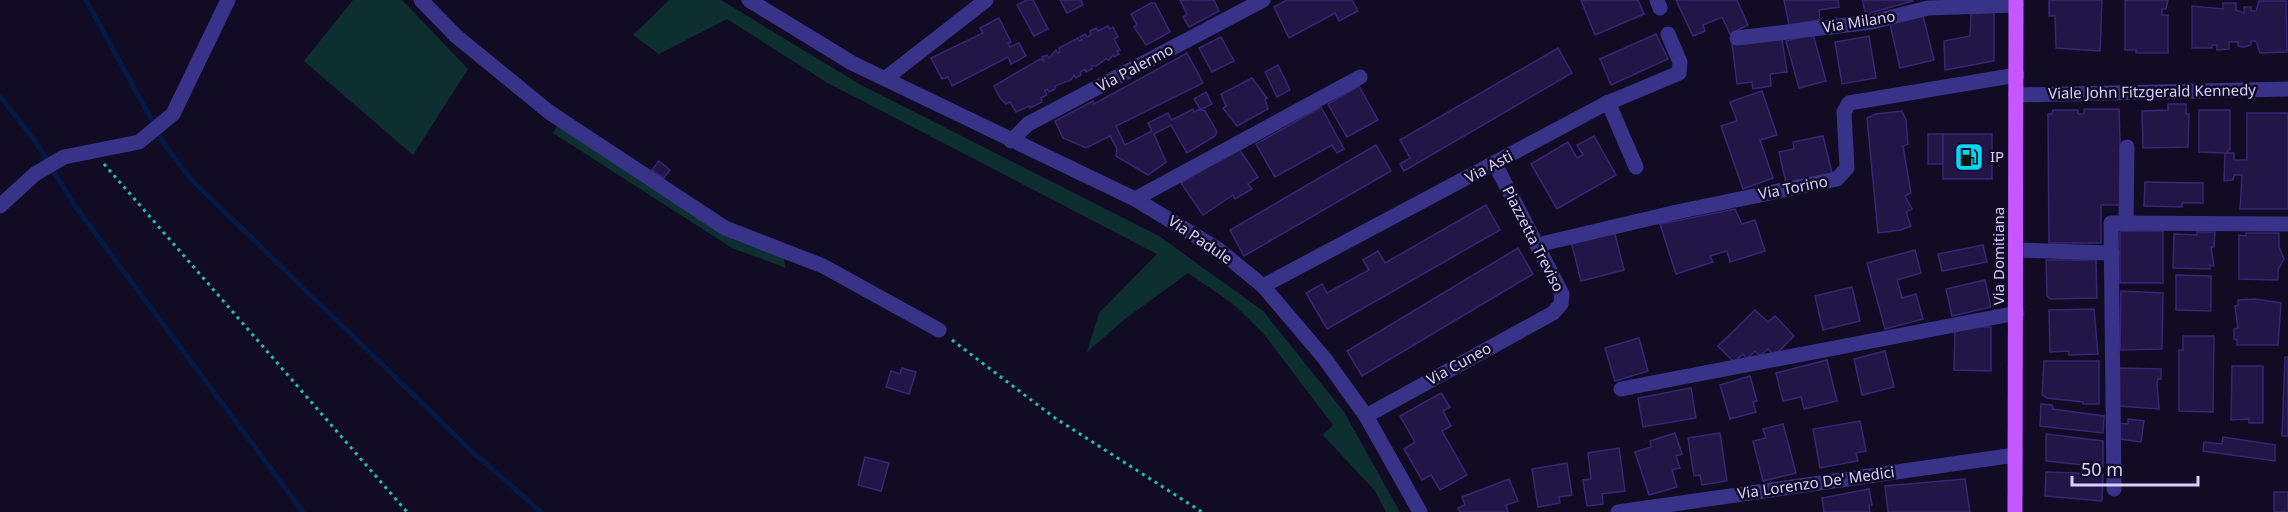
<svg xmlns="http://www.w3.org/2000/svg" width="2288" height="512" viewBox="0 0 2288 512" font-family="'Noto Sans',sans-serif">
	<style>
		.green { fill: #0e2f2f }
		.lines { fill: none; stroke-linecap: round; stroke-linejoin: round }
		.stream { stroke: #041945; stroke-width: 5 }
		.building { fill: #221647; stroke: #382576; stroke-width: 1.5 }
		.path { stroke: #22c0bd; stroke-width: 3; stroke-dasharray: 3 4.5; stroke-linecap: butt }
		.minor { stroke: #383288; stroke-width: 15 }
		.major { stroke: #c656ff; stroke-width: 15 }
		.labels { text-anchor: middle; stroke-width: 5; stroke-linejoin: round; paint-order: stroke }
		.street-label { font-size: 15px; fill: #d6cfff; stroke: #110c24 }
		.poi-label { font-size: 15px; fill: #d6cfff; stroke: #110c24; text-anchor: start }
	</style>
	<rect width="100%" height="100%" fill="#110c24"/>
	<!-- green -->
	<g class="green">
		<path d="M353 0H402L468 69 413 155 304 61Z"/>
		<path d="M669 0H721L861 85 1159 236 1263 311 1344 412 1400 512H1386L1375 491 1323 435 1333 425 1263 333 1232 303 1188 273 1125 319 1087 352 1099 313 1157 254 826 82 727 19 659 54 633 35Z"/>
		<path d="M558 125 734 240 783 257 786 268 732 248 553 133Z"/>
	</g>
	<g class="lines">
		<!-- stream -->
		<g class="stream">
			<path d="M86 0 167 148 191 179 466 446 541 512"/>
			<path d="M0 96 35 141 75 206 303 512"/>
		</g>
	</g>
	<!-- building -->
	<g class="building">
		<path d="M1027 0H1033L1048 29 1034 36 1017 5Z"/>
		<path d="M1060 0H1081L1083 5 1067 13Z"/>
		<path d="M1180 0H1214L1219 11 1189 27 1183 17 1187 14Z"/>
		<path d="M1287 0H1352L1358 11 1339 21 1335 13 1289 38 1274 7Z"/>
		<path d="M1581 0H1638L1644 14 1595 35Z"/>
		<path d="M1676 0H1737L1748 25 1730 34 1722 17 1703 25 1705 31 1693 36Z"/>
		<path d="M1784 0H1838L1839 7 1819 10 1820 20 1789 25Z"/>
		<path d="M1862 0H1913V1L1866 14Z"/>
		<path d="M2049 0H2102L2100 51 2056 48 2055 16H2049Z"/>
		<path d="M2125 0H2168L2166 9H2162V15H2168V53H2136V50H2125Z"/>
		<path d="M2259 1H2286L2287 52 2260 53 2256 41H2251V45L2244 47 2238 46V42H2229V49L2217 50V45H2212V48H2192V6L2223 9V3H2236V10L2244 13V7H2251V11H2256Z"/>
		<path d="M1151 3H1155L1170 32 1146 45 1134 27 1137 25 1131 14Z"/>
		<path d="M1994 11V61L1945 70 1944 41 1970 36 1971 14Z"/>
		<path d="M1923 16 1934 60 1900 68 1890 24Z"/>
		<path d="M999 18 1011 42 1008 43 1010 47 1019 43 1026 56 1011 64 1008 57 952 86 948 77 942 79 931 58 983 33 980 28Z"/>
		<path d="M1108 26 1110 29 1113 27 1118 37 1114 39 1120 50 1117 51 1119 54 1114 57 1113 55 1109 60 1106 59 1096 66H1092V69L1086 72 1085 69 1080 72 1081 75 1076 78 1074 75 1071 80 1055 86V89L1049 92 1047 89 1045 90 1047 95 1041 98 1042 102 1030 108 1029 106 1016 112 1010 102 1006 104 1000 98 994 86 1040 59 1044 61 1042 57 1047 55 1049 58 1056 50 1058 53 1060 52 1059 48 1078 38 1079 41 1082 40 1080 37 1085 34 1087 37 1091 35 1090 31 1096 28 1098 31Z"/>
		<path d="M1656 34 1668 59 1611 85 1600 59Z"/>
		<path d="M1813 34 1826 81 1799 88 1786 41Z"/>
		<path d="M1869 36 1876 78 1842 84 1835 42Z"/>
		<path d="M1221 37 1234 61 1212 72 1199 48Z"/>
		<path d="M1782 39 1787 72 1770 74 1771 86 1753 89 1752 82 1737 84 1732 43Z"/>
		<path d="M1558 48 1572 73 1404 171 1400 164 1410 158 1400 140Z"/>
		<path d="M1187 53 1203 83 1116 126 1125 145 1152 131 1148 123 1168 113 1172 120 1193 109 1194 112 1200 109 1194 99 1206 92 1212 104 1200 110 1205 111 1217 132 1215 136 1187 153 1171 125 1154 134 1166 162 1148 175 1116 156 1117 149 1110 136 1086 148 1063 138 1055 121 1093 101 1094 104Z"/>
		<path d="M1278 65 1290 90 1277 97 1265 72Z"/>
		<path d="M1252 78 1267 98 1265 99 1268 109 1237 126 1223 108 1226 106 1221 94Z"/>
		<path d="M1359 86 1378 120 1347 137 1328 104Z"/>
		<path d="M1762 91 1777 135 1760 140 1773 178 1743 189 1721 126 1737 121 1730 102Z"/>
		<path d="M2168 104H2186V114H2189L2188 147 2143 148 2142 111 2168 110Z"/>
		<path d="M1321 107 1344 149 1337 153 1332 145 1275 177 1256 144Z"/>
		<path d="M2084 109H2119L2122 205H2101V243H2049L2048 114H2052L2053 110H2078V114H2084Z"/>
		<path d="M2199 110H2230V149L2226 153H2234V160H2247V113H2288V209H2240L2242 175H2234L2233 180 2224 181 2225 153 2199 152Z"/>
		<path d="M1902 111 1906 120 1908 144 1903 146 1911 193 1905 196 1912 209 1906 212 1911 226 1901 230 1878 233 1867 118 1876 114Z"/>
		<rect x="1928" y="134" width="15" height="30"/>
		<rect x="1943" y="134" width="49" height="45"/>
		<path d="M1594 136 1616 175 1557 209 1531 164 1568 142 1577 158 1583 155 1577 145Z"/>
		<path d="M1823 136 1832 173 1786 183 1779 152 1794 149 1793 142Z"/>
		<path d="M1376 145 1391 171 1244 256 1230 230Z"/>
		<path d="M1237 146 1258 177 1248 184 1252 189 1235 199 1233 195 1203 215 1181 183Z"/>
		<path d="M659 161 670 170 664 178 652 170Z"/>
		<path d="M2145 182 2203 183V203H2182V207L2144 206Z"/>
		<path d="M1486 205 1500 230 1327 329 1306 293 1322 284 1327 293 1369 270 1363 260 1378 251 1385 263Z"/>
		<path d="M1735 209 1742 224 1755 220 1765 251 1730 262 1727 251 1710 256 1713 262 1676 274 1660 224Z"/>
		<path d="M1614 230 1624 270 1581 281 1571 241Z"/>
		<rect x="2120" y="231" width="43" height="52"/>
		<path d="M2197 232H2215L2214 247H2211L2214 266 2210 265V269L2173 268 2174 234 2197 235Z"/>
		<path d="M2246 233H2279V247L2284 259 2278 270V280L2239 279V235L2246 236Z"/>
		<path d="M1983 245 1987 262 1942 271 1938 254Z"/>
		<path d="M1518 248 1533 274 1362 376 1347 351Z"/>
		<path d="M1915 250 1921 273 1897 280 1902 298 1916 294 1923 319 1885 329 1867 263Z"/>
		<path d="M2046 260H2096L2097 298 2050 299 2047 296Z"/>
		<path d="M2176 275 2211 276V311L2176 310Z"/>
		<path d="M1985 280 1991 307 1952 316 1946 289Z"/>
		<path d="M1852 287 1860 321 1823 330 1815 296Z"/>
		<path d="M2121 291 2163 293 2162 349 2120 350Z"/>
		<path d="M2255 299 2281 303 2278 345H2237V340L2234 339V329L2238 328 2235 306 2238 305V300Z"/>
		<path d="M2094 309 2098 354 2069 355V351L2050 352 2049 310Z"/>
		<path d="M1755 310 1768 322 1775 316 1794 336 1774 356 1768 349 1760 356 1755 351 1747 359 1743 354 1734 362 1718 346Z"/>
		<path d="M1955 327H1991V371L1954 370Z"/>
		<path d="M2183 336H2214L2213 412 2179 411V350H2183Z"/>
		<path d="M1639 338 1648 371 1615 381 1605 348Z"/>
		<path d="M1885 351 1894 387 1862 395 1854 359Z"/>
		<path d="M2285 357H2288V436H2282Z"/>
		<path d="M1827 360 1837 401 1804 409 1801 397 1783 401 1776 373Z"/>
		<path d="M2044 361H2099V404H2083V402L2047 398 2042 395Z"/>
		<path d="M2232 366H2263V423H2249V419L2231 420Z"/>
		<path d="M902 368 916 372 909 394 886 387 891 371 900 374Z"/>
		<path d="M2119 368 2161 369V379H2158L2157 383 2159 409 2118 406Z"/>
		<path d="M1750 376 1757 401 1753 402 1756 412 1730 419 1720 385Z"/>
		<path d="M1691 388 1696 418 1643 427 1638 398Z"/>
		<path d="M1441 393 1450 407 1443 411 1451 426 1442 431 1467 475 1440 490 1431 475 1422 480 1404 449 1415 442 1400 416Z"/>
		<path d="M2041 404 2052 405 2053 409 2104 416 2103 433 2040 426Z"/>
		<path d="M2128 419 2144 421 2141 442 2120 439 2119 423 2128 424Z"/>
		<path d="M1860 421 1866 451 1856 453 1858 461 1820 468 1813 429Z"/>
		<path d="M1783 424 1796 473 1763 481 1753 441 1766 438 1763 429Z"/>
		<path d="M1675 433 1682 454 1676 456 1680 468 1672 470 1677 487 1649 495 1635 452 1651 447 1650 441Z"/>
		<path d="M1720 433 1727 481 1702 485 1700 475 1694 476 1688 438Z"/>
		<path d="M2046 434 2103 441V467L2046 461Z"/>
		<path d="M2223 437 2275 445V461L2203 451 2204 442 2222 444Z"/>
		<path d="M1619 448 1625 491 1602 494 1603 504 1587 506 1583 480 1591 479 1588 453Z"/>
		<path d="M865 457 889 463 881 491 858 485Z"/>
		<path d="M1567 463 1572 495 1559 497 1560 503 1538 507 1532 469Z"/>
		<path d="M2046 472 2103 474 2102 501 2045 496Z"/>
		<path d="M1509 479 1518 501 1506 505 1508 512H1460L1458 508 1465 505 1462 497Z"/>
		<path d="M1965 479 1970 512H1888L1885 486Z"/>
		<path d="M1869 489 1872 505H1869L1870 512H1824L1822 498Z"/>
		<rect x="2274" y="492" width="14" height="20"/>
	</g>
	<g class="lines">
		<!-- path -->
		<g class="path">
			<path d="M104 164 407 512"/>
			<path d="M952 340 1055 418 1202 512"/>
		</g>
		<!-- minor -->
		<g class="minor">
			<path d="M421 0 456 36 549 112 725 228 823 266 939 330"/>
			<path d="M749 0 852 63 1135 199 1219 250 1263 286 1325 359 1366 416 1420 512"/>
			<path d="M1657 0 1660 8"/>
			<path d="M1737 38 1872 22 1928 8 2016 5"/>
			<path d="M886 78 986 0"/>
			<path d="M2016 95 2288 89"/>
			<path d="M1608 102 1636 167"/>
			<path d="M1011 141 1028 124 1263 0"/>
			<path d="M1135 199 1360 77"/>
			<path d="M0 206 35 174 64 157 139 142 173 114 228 0"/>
			<path d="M2126 224 2127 147"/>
			<path d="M1537 245 1677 212 1837 179 1847 168 1844 112 1849 103 2017 75"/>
			<path d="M2017 250 2112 253"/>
			<path d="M1263 286 1603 105 1679 73 1680 62 1668 34"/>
			<path d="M1621 389 2017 313"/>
			<path d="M1366 416 1553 313 1561 304 1562 294 1495 164"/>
			<path d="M2114 489 2111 223 2288 224"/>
			<path d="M1618 512 2015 455"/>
		</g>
		<!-- major -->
		<path class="major" d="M2015 512 2016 0"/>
	</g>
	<!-- icons -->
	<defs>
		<g id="fuel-square" transform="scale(1.5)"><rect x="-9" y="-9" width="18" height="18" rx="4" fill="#00d8fa" stroke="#110c24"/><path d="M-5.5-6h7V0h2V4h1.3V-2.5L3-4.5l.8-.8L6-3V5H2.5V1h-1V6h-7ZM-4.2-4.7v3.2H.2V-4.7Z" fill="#111"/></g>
	</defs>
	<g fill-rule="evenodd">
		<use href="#fuel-square" x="1969" y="157"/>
	</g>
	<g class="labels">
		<!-- street labels -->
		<g class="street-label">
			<text transform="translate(1859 22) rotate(-9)" y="5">Via Milano</text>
			<text transform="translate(1135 68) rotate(-28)" y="5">Via Palermo</text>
			<text transform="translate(2152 92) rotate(-1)" y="5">Viale John Fitzgerald Kennedy</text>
			<text transform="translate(1489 167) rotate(-28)" y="5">Via Asti</text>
			<text transform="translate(1793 188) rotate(-11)" y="5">Via Torino</text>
			<text transform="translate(1533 239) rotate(63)" y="5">Piazzetta Treviso</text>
			<text transform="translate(1200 240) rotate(34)" y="5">Via Padule</text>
			<text transform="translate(1999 256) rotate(-90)" y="5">Via Domitiana</text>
			<text transform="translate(1459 364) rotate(-29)" y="5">Via Cuneo</text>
			<text transform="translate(1816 483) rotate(-8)" y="5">Via Lorenzo De' Medici</text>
		</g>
		<!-- poi labels -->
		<g class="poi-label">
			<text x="1990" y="162">IP</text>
		</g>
	</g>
	<!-- scale -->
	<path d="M2072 476v9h126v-9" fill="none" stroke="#d6cfff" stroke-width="3"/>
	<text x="2081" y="476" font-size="18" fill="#d6cfff" stroke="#110c24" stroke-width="4.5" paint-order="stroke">50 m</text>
</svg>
